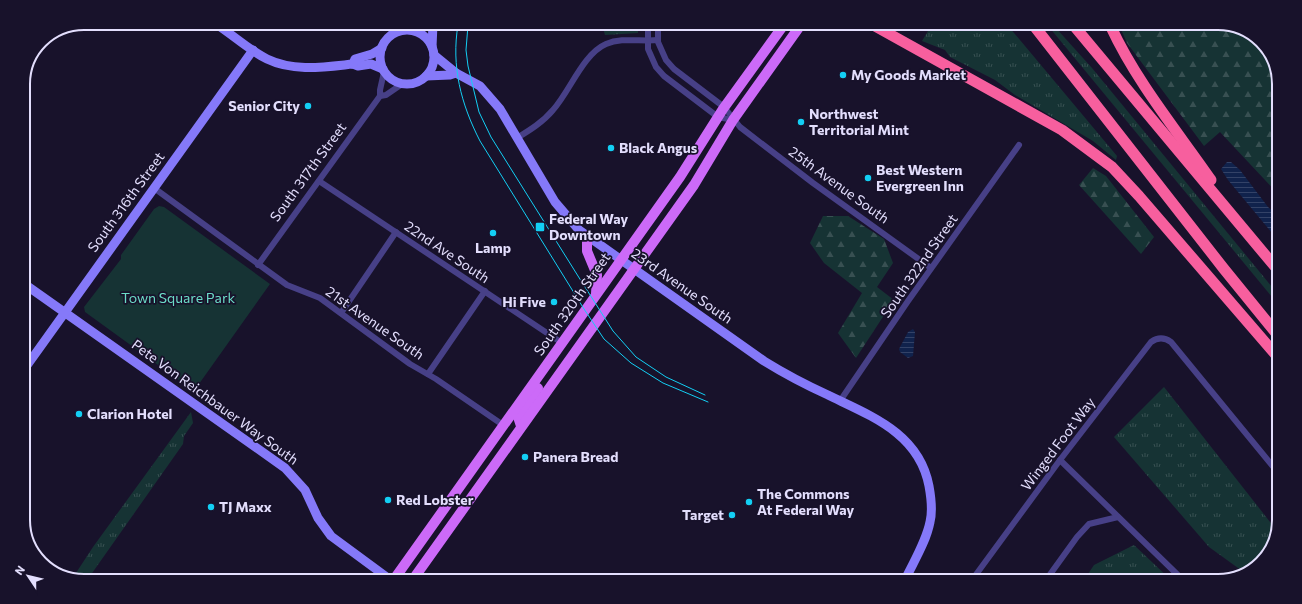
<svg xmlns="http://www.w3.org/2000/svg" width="1302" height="604" viewBox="0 0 1302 604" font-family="Commissioner,sans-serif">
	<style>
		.grass { fill: url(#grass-tufts) }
		.forest { fill: url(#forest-firs) }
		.green { fill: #163334 }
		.water { fill: url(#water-rules) }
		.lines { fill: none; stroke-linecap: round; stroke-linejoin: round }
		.street { stroke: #474087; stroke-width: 6 }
		.secondary { stroke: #8579f9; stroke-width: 9 }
		.primary { stroke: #cc6af8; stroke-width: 10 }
		.highway { stroke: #f75f9e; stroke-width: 11 }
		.tram { stroke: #13cff4; stroke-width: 1 }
		.poi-dot { fill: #13cff4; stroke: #18122b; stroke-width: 1.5 }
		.labels { text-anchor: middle; stroke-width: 3.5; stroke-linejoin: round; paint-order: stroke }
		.poi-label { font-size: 14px; font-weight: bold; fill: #e3defd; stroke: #18122b; text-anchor: start }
		.street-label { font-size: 14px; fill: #e3defd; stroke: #18122b }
		.park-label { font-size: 14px; fill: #6bdcc7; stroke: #18122b }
		.rim { fill: none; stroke: #e3defd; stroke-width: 2 }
	</style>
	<defs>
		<pattern id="grass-tufts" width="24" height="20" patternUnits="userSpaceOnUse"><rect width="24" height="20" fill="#163334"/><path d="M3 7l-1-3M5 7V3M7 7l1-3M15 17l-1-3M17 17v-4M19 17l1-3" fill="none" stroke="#385052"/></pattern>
		<pattern id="forest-firs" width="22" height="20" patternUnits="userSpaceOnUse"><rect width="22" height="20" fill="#163334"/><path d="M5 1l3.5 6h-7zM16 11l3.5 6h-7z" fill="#385052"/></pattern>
		<pattern id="water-rules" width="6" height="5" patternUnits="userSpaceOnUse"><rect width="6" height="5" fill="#10224c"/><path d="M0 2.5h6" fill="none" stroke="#334267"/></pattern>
	</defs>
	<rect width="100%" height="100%" fill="#18122b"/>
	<!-- grass -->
	<g class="grass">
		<path d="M615 25H631L638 30V33L605 35 603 28Z"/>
		<path d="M931 26 993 27 999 29 1003 27H1009L1117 156 1116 160 1093 141 1015 95 995 80 950 57 945 50 922 41Z"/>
		<path d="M1049 27H1055L1092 68 1277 293V303Z"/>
		<path d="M1164 387 1274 527V543L1252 571 1245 573 1209 547 1114 437Z"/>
		<path d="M191 412 193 423 184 436 183 444 90 576H74L93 547Z"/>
		<path d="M1134 545 1172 581 1084 580 1094 565Z"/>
	</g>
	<!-- forest -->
	<g class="forest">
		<path d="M1120 27 1241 28 1269 50 1279 81 1278 194 1220 132 1204 146 1127 43Z"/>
		<path d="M1093 168 1106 176 1154 237 1141 254 1079 185Z"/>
		<path d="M823 216H848L884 239 893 263 877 287 894 300 856 358 838 333 862 293 824 263 810 243Z"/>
	</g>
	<!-- green -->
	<path class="green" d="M159 206 164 207 270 284 194 391 85 312 84 307 121 259V255L154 209Z"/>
	<!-- water -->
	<g class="water">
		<path d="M1227 162H1231L1240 170 1268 207 1278 216 1277 239 1228 180 1221 169Z"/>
		<path d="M913 329 915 332 913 356 908 358 900 352 899 349 908 332Z"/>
	</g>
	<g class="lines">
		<!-- street -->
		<g class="street">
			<path d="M648 25V49L656 67 664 76 718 117 733 120"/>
			<path d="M658 25V42L666 60 674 69 724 107 740 127 813 183 931 268"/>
			<path d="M380 96V90L384 72"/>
			<path d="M517 138C530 130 543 122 553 110 570 91 583 54 606 44 622 37 641 42 658 40"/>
			<path d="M319 181 562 343"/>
			<path d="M154 188 287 285 320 298 410 364 436 379 503 425"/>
			<path d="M258 265 380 96 386 95 402 84"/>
			<path d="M341 313 396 232"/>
			<path d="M428 374 485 291"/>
			<path d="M840 401 908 301 1019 145"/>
			<path d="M1060 460 1184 581"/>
			<path d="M972 580 1060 460 1151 342C1158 337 1164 337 1171 342L1275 469"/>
			<path d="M1046 580 1077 537 1089 524 1118 517"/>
		</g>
		<!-- secondary -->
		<g class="secondary">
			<path d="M216 24C233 35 249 50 267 59 294 72 324 67 353 64L358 66 371 64 383 69"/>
			<circle cx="407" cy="57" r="27"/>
			<path d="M432 47 433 24"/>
			<path d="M434 55 456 73 480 86 500 109 555 202 579 230 764 361C785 374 806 385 828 395 871 416 919 433 929 486 931 497 933 510 930 522 926 542 914 561 905 580"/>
			<path d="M353 64 355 59 372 54 382 48"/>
			<path d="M426 76 450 75 456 73"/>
			<path d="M23 283 285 468 305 490 318 518 331 536 388 578"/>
			<path d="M23 371 253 50"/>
		</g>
		<!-- primary -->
		<g class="primary">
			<path d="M587 236V251L597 275 596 294"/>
			<path d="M521 426 518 417 538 388"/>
			<path d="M395 578 680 177 723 109 783 26"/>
			<path d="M414 578 694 185 733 120 800 26"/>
		</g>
		<!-- highway -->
		<g class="highway">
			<path d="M875 26 1062 130 1112 167 1139 196 1276 355"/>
			<path d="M1035 27 1224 269 1276 333"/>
			<path d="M1075 27 1277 269"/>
			<path d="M1111 27C1136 81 1177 131 1211 180"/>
		</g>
		<!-- tram -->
		<g class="tram">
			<path d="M458 25C451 66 461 104 480 141L584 309 604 339 631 363 663 383 708 402"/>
			<path d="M468 25 466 50 468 66 479 112 491 137 578 276 613 331 636 357 666 377 705 395"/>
		</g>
	</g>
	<!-- markers -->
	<g class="poi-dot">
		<circle cx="843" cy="75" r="4"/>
		<circle cx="308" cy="106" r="4"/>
		<circle cx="801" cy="122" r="4"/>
		<circle cx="611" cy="148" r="4"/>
		<circle cx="868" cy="178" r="4"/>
		<rect x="535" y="222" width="10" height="10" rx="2"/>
		<circle cx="493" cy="233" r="4"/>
		<circle cx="554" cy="302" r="4"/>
		<circle cx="79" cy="414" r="4"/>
		<circle cx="525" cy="457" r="4"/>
		<circle cx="388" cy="500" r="4"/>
		<circle cx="749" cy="502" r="4"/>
		<circle cx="211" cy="507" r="4"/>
		<circle cx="732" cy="515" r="4"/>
	</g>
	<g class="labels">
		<!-- poi labels -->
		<g class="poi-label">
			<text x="851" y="80">My Goods Market</text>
			<text x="300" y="111" text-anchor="end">Senior City</text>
			<text x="809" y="119">Northwest<tspan x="809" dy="16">Territorial Mint</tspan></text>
			<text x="619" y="153">Black Angus</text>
			<text x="876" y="175">Best Western<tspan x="876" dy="16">Evergreen Inn</tspan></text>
			<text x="549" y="224">Federal Way<tspan x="549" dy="16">Downtown</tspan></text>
			<text x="493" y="253" text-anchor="middle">Lamp</text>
			<text x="546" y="307" text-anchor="end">Hi Five</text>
			<text x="87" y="419">Clarion Hotel</text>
			<text x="533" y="462">Panera Bread</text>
			<text x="757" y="499">The Commons<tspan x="757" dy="16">At Federal Way</tspan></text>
			<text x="396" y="505">Red Lobster</text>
			<text x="219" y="512">TJ Maxx</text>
			<text x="724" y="520" text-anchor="end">Target</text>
		</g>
		<!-- street labels -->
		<g class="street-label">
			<text transform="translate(308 172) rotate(-54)" y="5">South 317th Street</text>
			<text transform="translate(839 185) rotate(36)" y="5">25th Avenue South</text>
			<text transform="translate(126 202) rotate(-54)" y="5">South 316th Street</text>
			<text transform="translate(447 252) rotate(34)" y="5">22nd Ave South</text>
			<text transform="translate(919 266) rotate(-55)" y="5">South 322nd Street</text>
			<text transform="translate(682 286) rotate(35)" y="5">23rd Avenue South</text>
			<text transform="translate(572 304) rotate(-55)" y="5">South 320th Street</text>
			<text transform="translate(375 323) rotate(35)" y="5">21st Avenue South</text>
			<text transform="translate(215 402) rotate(36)" y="5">Pete Von Reichbauer Way South</text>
			<text transform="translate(1058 444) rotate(-53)" y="5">Winged Foot Way</text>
		</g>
		<!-- park labels -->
		<g class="park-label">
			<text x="178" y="303">Town Square Park</text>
		</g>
	</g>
	<!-- crop -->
	<path d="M0 0H1302V604H0ZM84 30H1218A54 54 0 0 1 1272 84V520A54 54 0 0 1 1218 574H84A54 54 0 0 1 30 520V84A54 54 0 0 1 84 30Z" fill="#18122b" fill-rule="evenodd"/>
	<path class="rim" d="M84 30H1218A54 54 0 0 1 1272 84V520A54 54 0 0 1 1218 574H84A54 54 0 0 1 30 520V84A54 54 0 0 1 84 30Z"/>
	<!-- north arrow -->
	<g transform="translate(28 576) rotate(305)" stroke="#18122b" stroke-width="3" paint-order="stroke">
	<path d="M0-3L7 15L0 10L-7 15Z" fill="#e3defd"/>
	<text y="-6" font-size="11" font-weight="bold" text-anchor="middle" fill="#e3defd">N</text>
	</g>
</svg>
